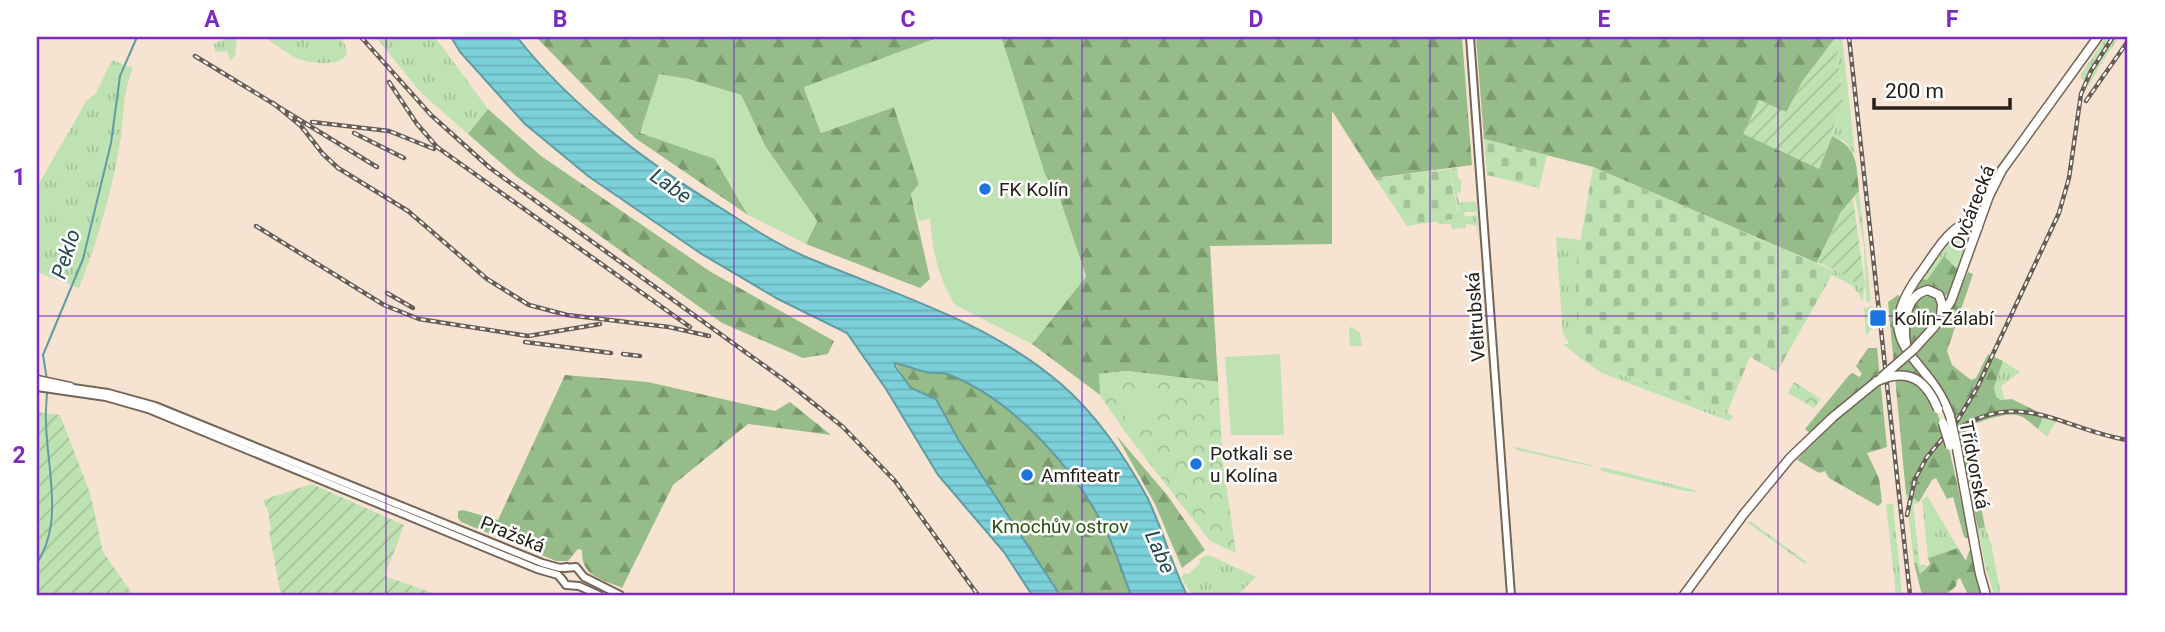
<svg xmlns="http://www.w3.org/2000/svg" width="2165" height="632" viewBox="0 0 2165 632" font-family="Roboto,sans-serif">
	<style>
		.grass { fill: url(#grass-tufts) }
		.forest { fill: url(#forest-firs) }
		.cemetery { fill: url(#cemetery-stones) }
		.park { fill: url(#park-crowns) }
		.garden { fill: url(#garden-furrows) }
		.pitch { fill: #bfe2b3 }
		.water { fill: url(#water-rules); stroke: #629ba0; stroke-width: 2 }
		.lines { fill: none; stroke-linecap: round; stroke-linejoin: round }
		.stream { stroke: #629ba0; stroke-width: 2 }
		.minor-casing { stroke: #756557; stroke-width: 10 }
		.major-casing { stroke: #756557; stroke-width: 11 }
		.minor { stroke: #fff; stroke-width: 6 }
		.major { stroke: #fff; stroke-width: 8 }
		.rail-casing { stroke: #685d54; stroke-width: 4.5 }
		.rail { stroke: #fff; stroke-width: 2; stroke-dasharray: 5; stroke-linecap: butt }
		.major-bridge-casing { stroke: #756557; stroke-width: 11; stroke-linecap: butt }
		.major-bridge { stroke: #fff; stroke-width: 8 }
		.grid { fill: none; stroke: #7b2cbf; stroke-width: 2; stroke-opacity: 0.55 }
		.poi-dot { fill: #1c74de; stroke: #fff; stroke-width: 2.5 }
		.labels { text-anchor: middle; stroke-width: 5; stroke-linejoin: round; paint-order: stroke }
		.poi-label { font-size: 19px; fill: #27201a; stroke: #fff; text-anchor: start }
		.street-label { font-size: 19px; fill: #27201a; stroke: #fff }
		.park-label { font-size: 19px; fill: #25550c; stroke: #fff }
		.water-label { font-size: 21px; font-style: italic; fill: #244b50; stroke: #fff }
		.neatline { fill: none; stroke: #7b2cbf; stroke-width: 2.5 }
		.grid-label { font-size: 23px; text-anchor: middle; font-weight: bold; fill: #7b2cbf }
	</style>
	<defs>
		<pattern id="grass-tufts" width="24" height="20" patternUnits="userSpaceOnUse" patternTransform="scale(1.75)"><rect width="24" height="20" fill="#bfe2b3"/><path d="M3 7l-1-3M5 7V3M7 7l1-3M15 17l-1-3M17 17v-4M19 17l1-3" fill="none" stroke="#a4c299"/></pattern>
		<pattern id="forest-firs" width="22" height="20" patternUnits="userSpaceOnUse" patternTransform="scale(1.75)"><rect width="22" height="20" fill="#96bd89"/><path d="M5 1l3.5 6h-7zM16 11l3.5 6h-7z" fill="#7a996f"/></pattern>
		<pattern id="cemetery-stones" width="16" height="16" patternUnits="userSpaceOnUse" patternTransform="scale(1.75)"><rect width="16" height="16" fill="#bfe2b3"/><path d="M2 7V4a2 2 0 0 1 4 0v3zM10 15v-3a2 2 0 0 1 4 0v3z" fill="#a4c299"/></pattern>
		<pattern id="park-crowns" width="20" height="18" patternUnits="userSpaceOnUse" patternTransform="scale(1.75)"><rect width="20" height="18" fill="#bfe2b3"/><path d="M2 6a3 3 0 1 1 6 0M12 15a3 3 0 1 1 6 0" fill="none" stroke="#a4c299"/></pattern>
		<pattern id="garden-furrows" width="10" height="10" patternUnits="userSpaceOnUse" patternTransform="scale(1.75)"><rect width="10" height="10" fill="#bfe2b3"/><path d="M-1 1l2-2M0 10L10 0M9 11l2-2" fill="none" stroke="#a4c299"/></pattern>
		<pattern id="water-rules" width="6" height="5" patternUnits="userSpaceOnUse" patternTransform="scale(1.75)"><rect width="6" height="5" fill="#7bd0da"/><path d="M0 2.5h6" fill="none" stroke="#6ab2ba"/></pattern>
	</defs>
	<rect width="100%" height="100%" fill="#f6e3d2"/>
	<!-- grass -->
	<g class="grass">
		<path d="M229 37H236L237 39 235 55 232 60H230L227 51 215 52 214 44Z"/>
		<path d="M263 37H340C363 66 322 66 302 60 289 56 276 44 263 37Z"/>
		<path d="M376 37H435L488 109 468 134 421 93Z"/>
		<path d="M1836 37H1842L1855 154 1844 141 1832 136 1843 103Z"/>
		<path d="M2106 37H2119L2100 65 2089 86 2080 77 2081 74Z"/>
		<path d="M112 60 133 68C123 90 124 113 121 137 113 188 98 240 79 288L37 272V187L87 100 96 93Z"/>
		<path d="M2011 147 1976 215 1973 218 1969 217 1982 202 1987 190 1983 187 1960 217 1963 219H1958Z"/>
		<path d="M1457 168 1458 178 1461 180V192L1457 193 1459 203 1476 201 1477 212H1459L1449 169Z"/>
		<path d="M1859 191 1871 301 1866 302 1864 246 1855 197Z"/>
		<path d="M1477 215 1479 242 1476 225 1466 224V228L1452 229 1451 224H1438L1437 221Z"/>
		<path d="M1955 235 1968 239 1961 268 1955 267 1944 257 1927 280 1922 279Z"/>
		<path d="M1556 237 1581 240 1575 273 1579 357 1563 344H1568V340L1565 339V335H1563Z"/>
		<path d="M1817 262 1834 269 1864 289 1863 301 1853 286 1832 275 1833 270Z"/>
		<path d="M1872 306 1874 325 1866 336 1864 308Z"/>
		<path d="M1351 327 1360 333 1362 346H1350L1349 328Z"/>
		<path d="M1581 359 1725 415 1727 413 1734 416 1729 421 1713 415 1602 373Z"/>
		<path d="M2003 361 2020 372 2001 386 2005 401 1996 397 1994 388Z"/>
		<path d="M2043 416 2057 420 2047 437 2038 429Z"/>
		<path d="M1511 446 1591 465 1594 467 1520 451Z"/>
		<path d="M1602 467 1691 489 1697 492 1685 491 1602 471 1600 469Z"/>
		<path d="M1906 494 1919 502 1913 505 1920 565H1927L1920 574 1917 563H1914Z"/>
		<path d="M1926 497H1928L1958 548 1928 558 1922 500Z"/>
		<path d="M1886 504H1893L1902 595H1896Z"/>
		<path d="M1750 521 1807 562 1805 564 1748 523Z"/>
		<path d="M1985 527 1991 543 2001 595H1994L1985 565 1978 529Z"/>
		<path d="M1209 555 1256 577 1238 595H1192L1181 577 1185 573 1189 574 1200 563 1199 559Z"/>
	</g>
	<!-- forest -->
	<g class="forest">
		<path d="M536 37H940L804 88 821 133 894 107 919 184 911 194 930 279 920 288 806 244 817 221 765 146 741 95 688 79 659 75 715 159 748 215 635 138Z"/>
		<path d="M1001 37H1462L1472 165 1375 178 1332 111V244L1210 246 1218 382 1127 371 1100 374V395L1032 344 1086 276 1058 194 1045 175Z"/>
		<path d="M1476 37H1836L1803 81 1786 113 1819 169 1832 136C1859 149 1856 164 1859 191L1841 212 1817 263 1593 167 1484 139Z"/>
		<path d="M488 109 541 156 711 272 834 341 828 354 803 358 722 323 516 176 468 134Z"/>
		<path d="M1944 256 1955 267 1961 268 1950 295 1944 296 1933 289 1913 295 1909 294 1922 279 1927 280Z"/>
		<path d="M1968 272 1973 274 1947 351 1952 365 1971 380 1976 378 1988 354 2003 361 1994 387 1996 397 2001 400 2012 399 2044 415 2038 429C2033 425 2026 418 2020 416 2007 411 1977 422 1966 428L1985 527 1978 529 1960 438 1948 444 1970 540 1964 537 1953 497 1947 499 1936 478 1932 480 1919 502 1906 494 1888 302 1898 295 1900 296 1896 309V333L1899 345 1925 380 1941 423 1954 415 1948 401 1909 344C1905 326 1908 303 1927 294L1936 297C1944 312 1929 326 1919 337L1924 343 1951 310Z"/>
		<path d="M1868 348H1877L1887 447 1867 453 1879 478 1882 502 1878 506 1829 478 1825 471 1819 473 1797 460 1816 439 1805 429 1850 374 1853 373 1859 377 1862 374 1856 366Z"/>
		<path d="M895 363C905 364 915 369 926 372 933 374 940 372 947 374 1013 398 1078 472 1108 535 1117 554 1123 575 1131 595H1060L958 439 936 399 911 388Z"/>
		<path d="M565 375 648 382 775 411 790 402 831 435 748 424 673 485 622 588C601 578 581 577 582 550L578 549 568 561H556L461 522 458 518V511L463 510 498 520Z"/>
		<path d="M1116 435 1168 496 1205 550 1182 568 1155 504Z"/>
		<path d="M1958 548 1966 561 1969 551 1972 550 1984 595H1968L1960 578 1957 580 1956 586 1946 595H1922L1914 563H1917L1920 574 1930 564 1928 558Z"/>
	</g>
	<!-- cemetery -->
	<g class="cemetery">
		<path d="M1484 139 1547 155 1539 188 1487 175Z"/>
		<path d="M1593 167 1834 271 1777 372 1750 357 1726 415 1579 358 1575 273Z"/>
		<path d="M1449 169 1458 212 1464 211 1465 217 1407 226 1375 178Z"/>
	</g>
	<!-- park -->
	<g class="park">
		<path d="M1127 371 1218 382 1223 463 1236 553 1210 541 1125 432 1100 395 1099 374Z"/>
		<path d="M1794 382 1821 399 1814 408 1788 393Z"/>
	</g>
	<!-- garden -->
	<g class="garden">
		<path d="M1836 38 1843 103 1819 169 1743 134 1759 100 1787 112 1803 80Z"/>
		<path d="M1853 199 1865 285 1864 289 1834 269 1817 262 1841 212Z"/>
		<path d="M37 412 60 415 90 493 103 552 133 595H37Z"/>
		<path d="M312 484 404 525 385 576 438 595H284L280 591 269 531 271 530 268 511 263 500Z"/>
	</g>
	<!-- pitch -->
	<g class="pitch">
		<path d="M940 37H1001L1045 175 1058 194 1086 277 1032 344 955 305C938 277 932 250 930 218L919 222 911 194 919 184 894 107 821 133 804 87Z"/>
		<path d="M659 74 688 79 741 95 765 146 817 221 806 244 748 215 715 159 640 133Z"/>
		<path d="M1280 354 1284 435H1231L1225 357Z"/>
		<path d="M1143 390H1154L1155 414 1144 415 1145 428 1126 429 1125 413H1117L1116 394 1143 392Z"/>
	</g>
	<!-- water -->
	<path class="water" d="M451 37H517C574 110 653 167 732 215 757 231 783 248 811 259 897 295 989 322 1061 384 1095 413 1126 458 1147 497 1163 529 1171 564 1187 595H1131C1123 575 1117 554 1108 535 1078 472 1014 399 947 374 941 372 933 374 926 372 916 370 905 365 895 363V366L911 388 936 399 958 439 1060 595H1032L1004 552 938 475 886 389 847 333 778 299 700 253 588 176 525 124 460 52Z"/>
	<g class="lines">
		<!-- stream -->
		<g class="stream">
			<path d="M47 380 43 355 83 259 111 143 120 76 137 37"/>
			<path d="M37 563C64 522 47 469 46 423 45 412 47 401 47 390"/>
		</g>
		<!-- minor casing -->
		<g class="minor-casing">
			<g id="minor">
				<path d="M1470 37 1511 595"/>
				<path d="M37 387 106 397 148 409 537 569 558 575 563 581"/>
				<path d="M66 387 108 393 155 406 542 563 560 568 567 567"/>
				<path d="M565 568 576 567 584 577 620 595"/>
				<path d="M561 578 566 585 579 586 599 595"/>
			</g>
		</g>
		<!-- major casing -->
		<g class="major-casing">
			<g id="major">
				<path d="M1934 327 1951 301 1989 196 2002 170 2098 37"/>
				<path d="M1906 344C1903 325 1905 295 1928 290L1939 295 1942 304 1941 316"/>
				<path d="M37 380 70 387"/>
				<path d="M1950 416C1928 352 1864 348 1922 271 1933 256 1944 236 1960 226L1978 227"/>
				<path d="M1956 443 1980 574 1986 595"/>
				<path d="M1684 595 1743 515 1790 458 1833 417 1877 381"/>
			</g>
		</g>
		<!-- minor -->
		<use href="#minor" class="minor"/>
		<!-- major -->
		<use href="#major" class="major"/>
		<!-- rail casing -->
		<g class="rail-casing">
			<g id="rail">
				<path d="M361 37 431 115 490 168 787 382 843 427 895 481 978 595"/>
				<path d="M1849 37 1910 595"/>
				<path d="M195 56 377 167"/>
				<path d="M389 82 417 124 437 147 690 327"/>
				<path d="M2086 101 2128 41"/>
				<path d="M273 103 301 126 323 154 338 168 408 211 487 279 529 305 567 315 669 327 709 336"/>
				<path d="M312 122 389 131 434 149"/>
				<path d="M354 133 404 158"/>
				<path d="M256 226 384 305 419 319 528 336 600 324"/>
				<path d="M387 293 413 308"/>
				<path d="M525 342 611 353"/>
				<path d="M623 354 640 356"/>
				<path d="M1953 432C2020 386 2063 430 2128 440"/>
				<path d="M1907 515 1915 479 1927 457 1957 421 1977 388 2059 213 2069 178 2081 94 2091 71 2113 37"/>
			</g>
		</g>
		<!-- rail -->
		<use href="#rail" class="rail"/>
		<!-- major-bridge casing -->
		<g class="major-bridge-casing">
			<g id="major-bridge">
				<path d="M1882 377 1914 349 1934 327"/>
				<path d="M1877 381C1909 367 1926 380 1938 409"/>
				<path d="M1950 416 1956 443"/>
				<path d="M1943 423 1950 446"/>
			</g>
		</g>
		<!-- major-bridge -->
		<use href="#major-bridge" class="major-bridge"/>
	</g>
	<!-- grid -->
	<path class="grid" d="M386 37V595M734 37V595M1082 37V595M1430 37V595M1778 37V595M37 316H2128"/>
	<!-- markers -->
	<g class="poi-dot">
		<circle cx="985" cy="189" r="7"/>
		<rect x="1869" y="309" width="18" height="18" rx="3.5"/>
		<circle cx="1196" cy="464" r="7"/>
		<circle cx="1027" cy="475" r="7"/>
	</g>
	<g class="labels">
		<!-- poi labels -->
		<g class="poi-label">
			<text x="999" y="196">FK Kolín</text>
			<text x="1894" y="325">Kolín-Zálabí</text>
			<text x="1210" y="460">Potkali se<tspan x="1210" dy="22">u Kolína</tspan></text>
			<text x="1041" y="482">Amfiteatr</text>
		</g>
		<!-- street labels -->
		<g class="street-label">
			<text transform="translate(1972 207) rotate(-68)" y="7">Ovčárecká</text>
			<text transform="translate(1475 317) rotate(-94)" y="7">Veltrubská</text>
			<text transform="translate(1975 465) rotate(79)" y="7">Třídvorská</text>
			<text transform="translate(513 534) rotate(22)" y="7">Pražská</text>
		</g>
		<!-- park labels -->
		<g class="park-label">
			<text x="1060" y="533">Kmochův ostrov</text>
		</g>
		<!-- water labels -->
		<g class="water-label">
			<text transform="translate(671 186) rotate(35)" y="7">Labe</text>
			<text transform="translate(66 254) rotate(-72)" y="7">Peklo</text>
			<text transform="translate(1160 552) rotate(66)" y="7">Labe</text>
		</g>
	</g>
	<!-- border -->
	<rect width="2165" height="632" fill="none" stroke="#ffffff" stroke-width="77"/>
	<!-- scale -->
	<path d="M1874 98v10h136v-10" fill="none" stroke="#27201a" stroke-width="3.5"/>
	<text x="1885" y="98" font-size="21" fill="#27201a" stroke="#ffffff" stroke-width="5" paint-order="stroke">200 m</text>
	<rect x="38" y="38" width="2088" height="556" class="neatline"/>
	<g class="grid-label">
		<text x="212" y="27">A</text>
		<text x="560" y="27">B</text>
		<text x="908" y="27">C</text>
		<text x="1256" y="27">D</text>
		<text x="1604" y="27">E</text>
		<text x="1952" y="27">F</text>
		<text x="19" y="185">1</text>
		<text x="19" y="463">2</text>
	</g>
</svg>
